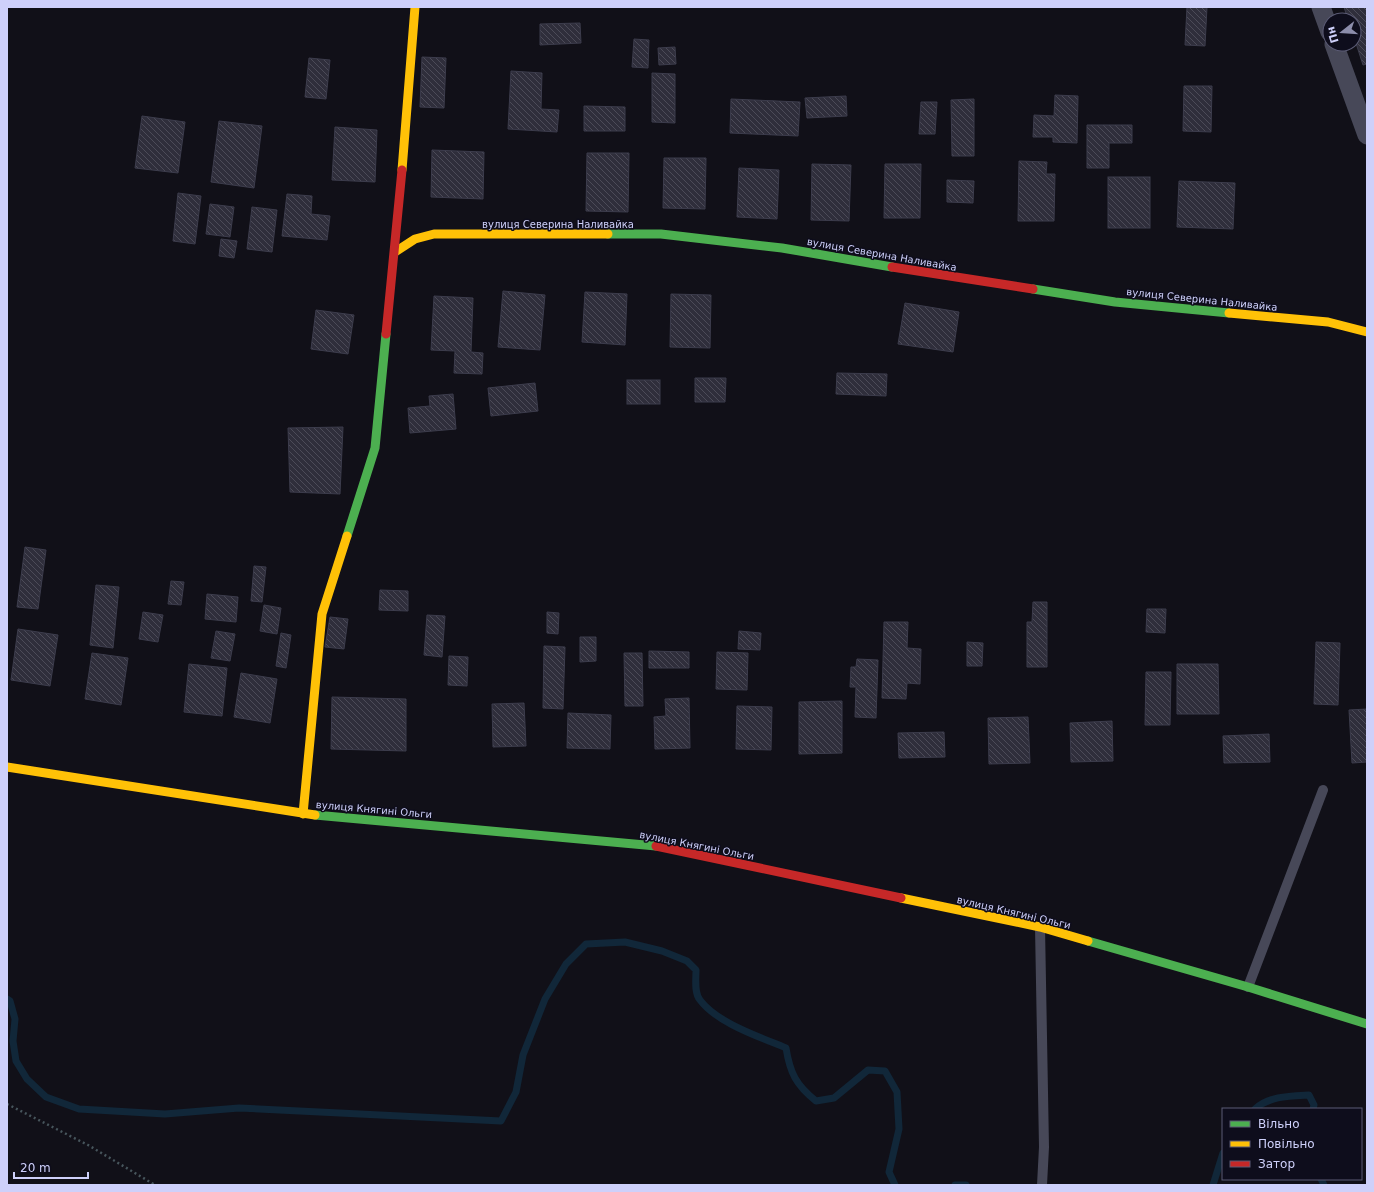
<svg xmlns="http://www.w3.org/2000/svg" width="1374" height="1192" viewBox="0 0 1374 1192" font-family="'DejaVu Sans',sans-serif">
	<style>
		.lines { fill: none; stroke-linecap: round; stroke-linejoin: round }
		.stream { stroke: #112739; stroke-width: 7 }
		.building { fill: url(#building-back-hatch); stroke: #3c3c4c }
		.path { stroke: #47555c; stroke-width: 2.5; stroke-dasharray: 2 3; stroke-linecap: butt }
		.lane { stroke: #474858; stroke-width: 10 }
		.street { stroke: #474858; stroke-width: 19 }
		.fast { stroke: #4caf50; stroke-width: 9 }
		.slow { stroke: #ffc107; stroke-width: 9 }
		.jam { stroke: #c62828; stroke-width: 9 }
		.labels { text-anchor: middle; stroke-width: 3; stroke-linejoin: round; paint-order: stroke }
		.street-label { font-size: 10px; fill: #ced0fa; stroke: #0e0d1c }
	</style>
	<defs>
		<pattern id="building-back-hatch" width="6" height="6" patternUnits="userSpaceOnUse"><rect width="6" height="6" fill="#2f2e3b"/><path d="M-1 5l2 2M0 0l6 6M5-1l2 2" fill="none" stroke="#4c4b58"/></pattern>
	</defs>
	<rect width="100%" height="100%" fill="#111018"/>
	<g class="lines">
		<!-- stream -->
		<g class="stream">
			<path d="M7 999 10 1001 15 1019 13 1041 16 1061 27 1079 46 1097 79 1109 165 1114 239 1108 501 1121 516 1092 523 1055 545 999 566 964 586 944 625 942 662 951 687 961 696 970C696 979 694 993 700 1000 717 1023 760 1037 786 1048 790 1073 796 1085 816 1101L834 1098 868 1070 885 1071 897 1092 899 1129 889 1172 895 1185"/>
			<path d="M1255 1109C1269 1096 1290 1096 1309 1095L1314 1105 1313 1109"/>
			<path d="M1321 1179 1324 1185"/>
			<path d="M955 1185H966"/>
			<path d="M1213 1185 1223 1153"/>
		</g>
	</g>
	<!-- building -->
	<g class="building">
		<path d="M1187 7H1207L1205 46 1185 45Z"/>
		<path d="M1344 7H1367V64L1363 65 1354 37V20H1348Z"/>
		<path d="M580 23 581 43 540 45V24Z"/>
		<path d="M634 39 649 40 648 68 632 67Z"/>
		<path d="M675 47 676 64 659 65 658 48Z"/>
		<path d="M422 57 446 58 444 108 420 107Z"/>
		<path d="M309 58 330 60 326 99 305 97Z"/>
		<path d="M511 71 542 73 541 109 559 110 557 132 508 129Z"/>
		<path d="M652 73 675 74V123L652 122Z"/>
		<path d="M1184 86H1212L1211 132 1183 131Z"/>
		<path d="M1055 95 1078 96 1077 143 1053 142V137H1033L1034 115 1054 116Z"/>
		<path d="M846 96 847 116 807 118 805 98Z"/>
		<path d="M731 99 800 102 798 136 730 133Z"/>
		<path d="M974 99V156H952L951 100Z"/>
		<path d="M921 102H937L935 134H919Z"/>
		<path d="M584 106 625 107V131H584Z"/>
		<path d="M142 116 185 122 178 173 135 168Z"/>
		<path d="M219 121 262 126 254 188 211 182Z"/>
		<path d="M1087 125H1132V143H1109V168H1087Z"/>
		<path d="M335 127 377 130 375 182 332 180Z"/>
		<path d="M432 150 484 152 483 199 431 197Z"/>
		<path d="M587 153H629L628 212 586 211Z"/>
		<path d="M664 158H706L705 209 663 208Z"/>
		<path d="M1019 161 1047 162 1046 174H1055L1054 221H1018Z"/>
		<path d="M812 164 851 165 849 221 811 220Z"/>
		<path d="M885 164H921L920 218H884Z"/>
		<path d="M739 168 779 170 777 219 737 217Z"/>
		<rect x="1108" y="177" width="42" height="51"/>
		<path d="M947 180 974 181 973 203 947 202Z"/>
		<path d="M1179 181 1235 183 1233 229 1177 227Z"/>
		<path d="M178 193 201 196 195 244 173 241Z"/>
		<path d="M287 194 312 196 311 214 330 216 327 240 282 236Z"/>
		<path d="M210 204 234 207 230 237 206 234Z"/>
		<path d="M252 207 277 210 272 252 247 249Z"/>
		<path d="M221 239 237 241 234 258 219 256Z"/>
		<path d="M503 291 545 295 540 350 498 347Z"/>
		<path d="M585 292 627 294 625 345 582 342Z"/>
		<path d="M671 294 711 295 710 348 670 347Z"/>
		<path d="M434 296 473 298 471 352 483 353 482 374 454 373 455 351 431 350Z"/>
		<path d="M905 303 959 312 953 352 898 344Z"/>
		<path d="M316 310 354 315 348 354 311 349Z"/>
		<path d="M837 373 887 374 886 396 836 394Z"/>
		<path d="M695 378H726L725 402H695Z"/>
		<rect x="627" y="380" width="33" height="24"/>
		<path d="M535 383 538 411 491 416 488 388Z"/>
		<path d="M453 394 456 429 410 433 408 408 430 406 429 396Z"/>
		<path d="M343 427 340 494 290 492 288 428Z"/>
		<path d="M25 547 46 550 38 609 17 607Z"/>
		<path d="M254 566 266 567 262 602 251 601Z"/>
		<path d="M171 581 184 582 181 605 168 604Z"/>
		<path d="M96 585 119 587 113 648 90 645Z"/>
		<path d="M380 590 408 591V611L379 610Z"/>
		<path d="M207 594 238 597 236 622 205 619Z"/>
		<path d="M1033 602H1047V667H1027V622H1032Z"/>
		<path d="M264 605 281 608 277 634 260 631Z"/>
		<path d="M1147 609H1166L1165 633 1146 632Z"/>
		<path d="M143 612 163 615 158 642 139 639Z"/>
		<path d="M547 612 559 613 558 634 547 633Z"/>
		<path d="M427 615 445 616 442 657 424 655Z"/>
		<path d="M330 617 348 619 344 649 325 647Z"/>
		<path d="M884 622H908L907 648 921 649 920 684 907 683 906 699 882 698Z"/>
		<path d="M18 629 58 635 50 686 11 680Z"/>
		<path d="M216 631 235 634 230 661 211 658Z"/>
		<path d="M739 631 761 633 760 650 738 649Z"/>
		<path d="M281 633 291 635 286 668 276 666Z"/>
		<path d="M580 637H596V661L580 662Z"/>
		<path d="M967 642 983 643 982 666H967Z"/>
		<path d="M1316 642 1340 643 1338 705 1314 704Z"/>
		<path d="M544 646 565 647 563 709 543 708Z"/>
		<path d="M649 651 689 652V668H649Z"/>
		<path d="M717 652 748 653 747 690 716 689Z"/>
		<path d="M92 653 128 658 121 705 85 699Z"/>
		<path d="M624 653H642L643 706H625Z"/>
		<path d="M449 656 468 657 467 686 448 685Z"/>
		<path d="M857 659 878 660 876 718 855 717 856 687H850L851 667H856Z"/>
		<path d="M189 664 227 668 222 716 184 712Z"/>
		<path d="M1177 664H1218L1219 714H1177Z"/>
		<path d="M1146 672H1171L1170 725H1145Z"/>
		<path d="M241 673 277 679 270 723 234 717Z"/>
		<path d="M332 697 406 699V751L331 749Z"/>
		<path d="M689 698 690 748 655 749 654 717 666 716 665 699Z"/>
		<path d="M842 701V753L799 754V702Z"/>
		<path d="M524 703 526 746 493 747 492 704Z"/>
		<path d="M737 706 772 707 771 750 736 749Z"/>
		<path d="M1367 709V762L1352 763 1349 710Z"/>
		<path d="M568 713 611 715 610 749 567 748Z"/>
		<path d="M1028 717 1030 763 989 764 988 718Z"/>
		<path d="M1112 721 1113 761 1071 762 1070 723Z"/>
		<path d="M944 732 945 757 899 758 898 733Z"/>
		<path d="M1269 734 1270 762 1224 763 1223 736Z"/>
	</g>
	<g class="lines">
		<!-- path -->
		<path class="path" d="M7 1104 88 1145 155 1185"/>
		<!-- lane -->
		<g class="lane">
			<path d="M1040 927 1044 1147 1042 1185"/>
			<path d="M1248 987 1323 790"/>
		</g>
		<!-- street -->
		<g class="street">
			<path d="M1321 7 1330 32"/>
			<path d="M1334 44 1367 135"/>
		</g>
		<!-- fast -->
		<g class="fast">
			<path d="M608 234H661L782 248 892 267"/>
			<path d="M1033 289 1115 302 1229 313"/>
			<path d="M347 536 375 448 386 334"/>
			<path d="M315 815 656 846"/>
			<path d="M1088 941 1248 987 1367 1024"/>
		</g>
		<!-- slow -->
		<g class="slow">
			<path d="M402 170 415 7"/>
			<path d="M395 252 415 239 434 234H608"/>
			<path d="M1229 313 1328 322 1367 332"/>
			<path d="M7 767 315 815"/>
			<path d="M303 814 322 614 347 536"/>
			<path d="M901 898 1040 927 1088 941"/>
		</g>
		<!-- jam -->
		<g class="jam">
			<path d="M892 267 1033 289"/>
			<path d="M386 334 402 170"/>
			<path d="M656 846 901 898"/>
		</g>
	</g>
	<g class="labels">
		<!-- street labels -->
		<g class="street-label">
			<text x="558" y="228">вулиця Северина Наливайка</text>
			<text transform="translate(882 254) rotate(10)" y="4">вулиця Северина Наливайка</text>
			<text transform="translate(1202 299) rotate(6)" y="4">вулиця Северина Наливайка</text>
			<text transform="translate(374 809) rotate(5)" y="4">вулиця Княгині Ольги</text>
			<text transform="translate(697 845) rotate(11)" y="4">вулиця Княгині Ольги</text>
			<text transform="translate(1014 912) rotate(13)" y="4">вулиця Княгині Ольги</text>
		</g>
	</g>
	<!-- border -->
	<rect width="1374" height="1192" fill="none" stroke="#ced0fa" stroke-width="16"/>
	<!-- legend -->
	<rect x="1222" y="1108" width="140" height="72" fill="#0e0d1c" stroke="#5b5b75"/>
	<rect x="1230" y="1121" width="20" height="6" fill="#4caf50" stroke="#5b5b75"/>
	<text x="1258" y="1128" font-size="12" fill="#ced0fa">Вільно</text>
	<rect x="1230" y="1141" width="20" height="6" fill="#ffc107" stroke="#5b5b75"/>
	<text x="1258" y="1148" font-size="12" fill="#ced0fa">Повільно</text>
	<rect x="1230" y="1161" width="20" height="6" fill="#c62828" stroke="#5b5b75"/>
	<text x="1258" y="1168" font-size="12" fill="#ced0fa">Затор</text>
	<!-- north arrow -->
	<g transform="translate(1342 32) rotate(253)"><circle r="19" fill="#0e0d1c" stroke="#5b5b75"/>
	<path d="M0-3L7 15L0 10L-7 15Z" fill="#8c8dab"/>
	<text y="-6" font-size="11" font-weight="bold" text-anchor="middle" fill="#ced0fa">Пн</text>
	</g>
	<!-- scale -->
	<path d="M14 1172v6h74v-6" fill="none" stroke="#ced0fa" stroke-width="2"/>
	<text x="20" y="1172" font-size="12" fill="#ced0fa" stroke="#0e0d1c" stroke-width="3" paint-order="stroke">20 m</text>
</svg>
